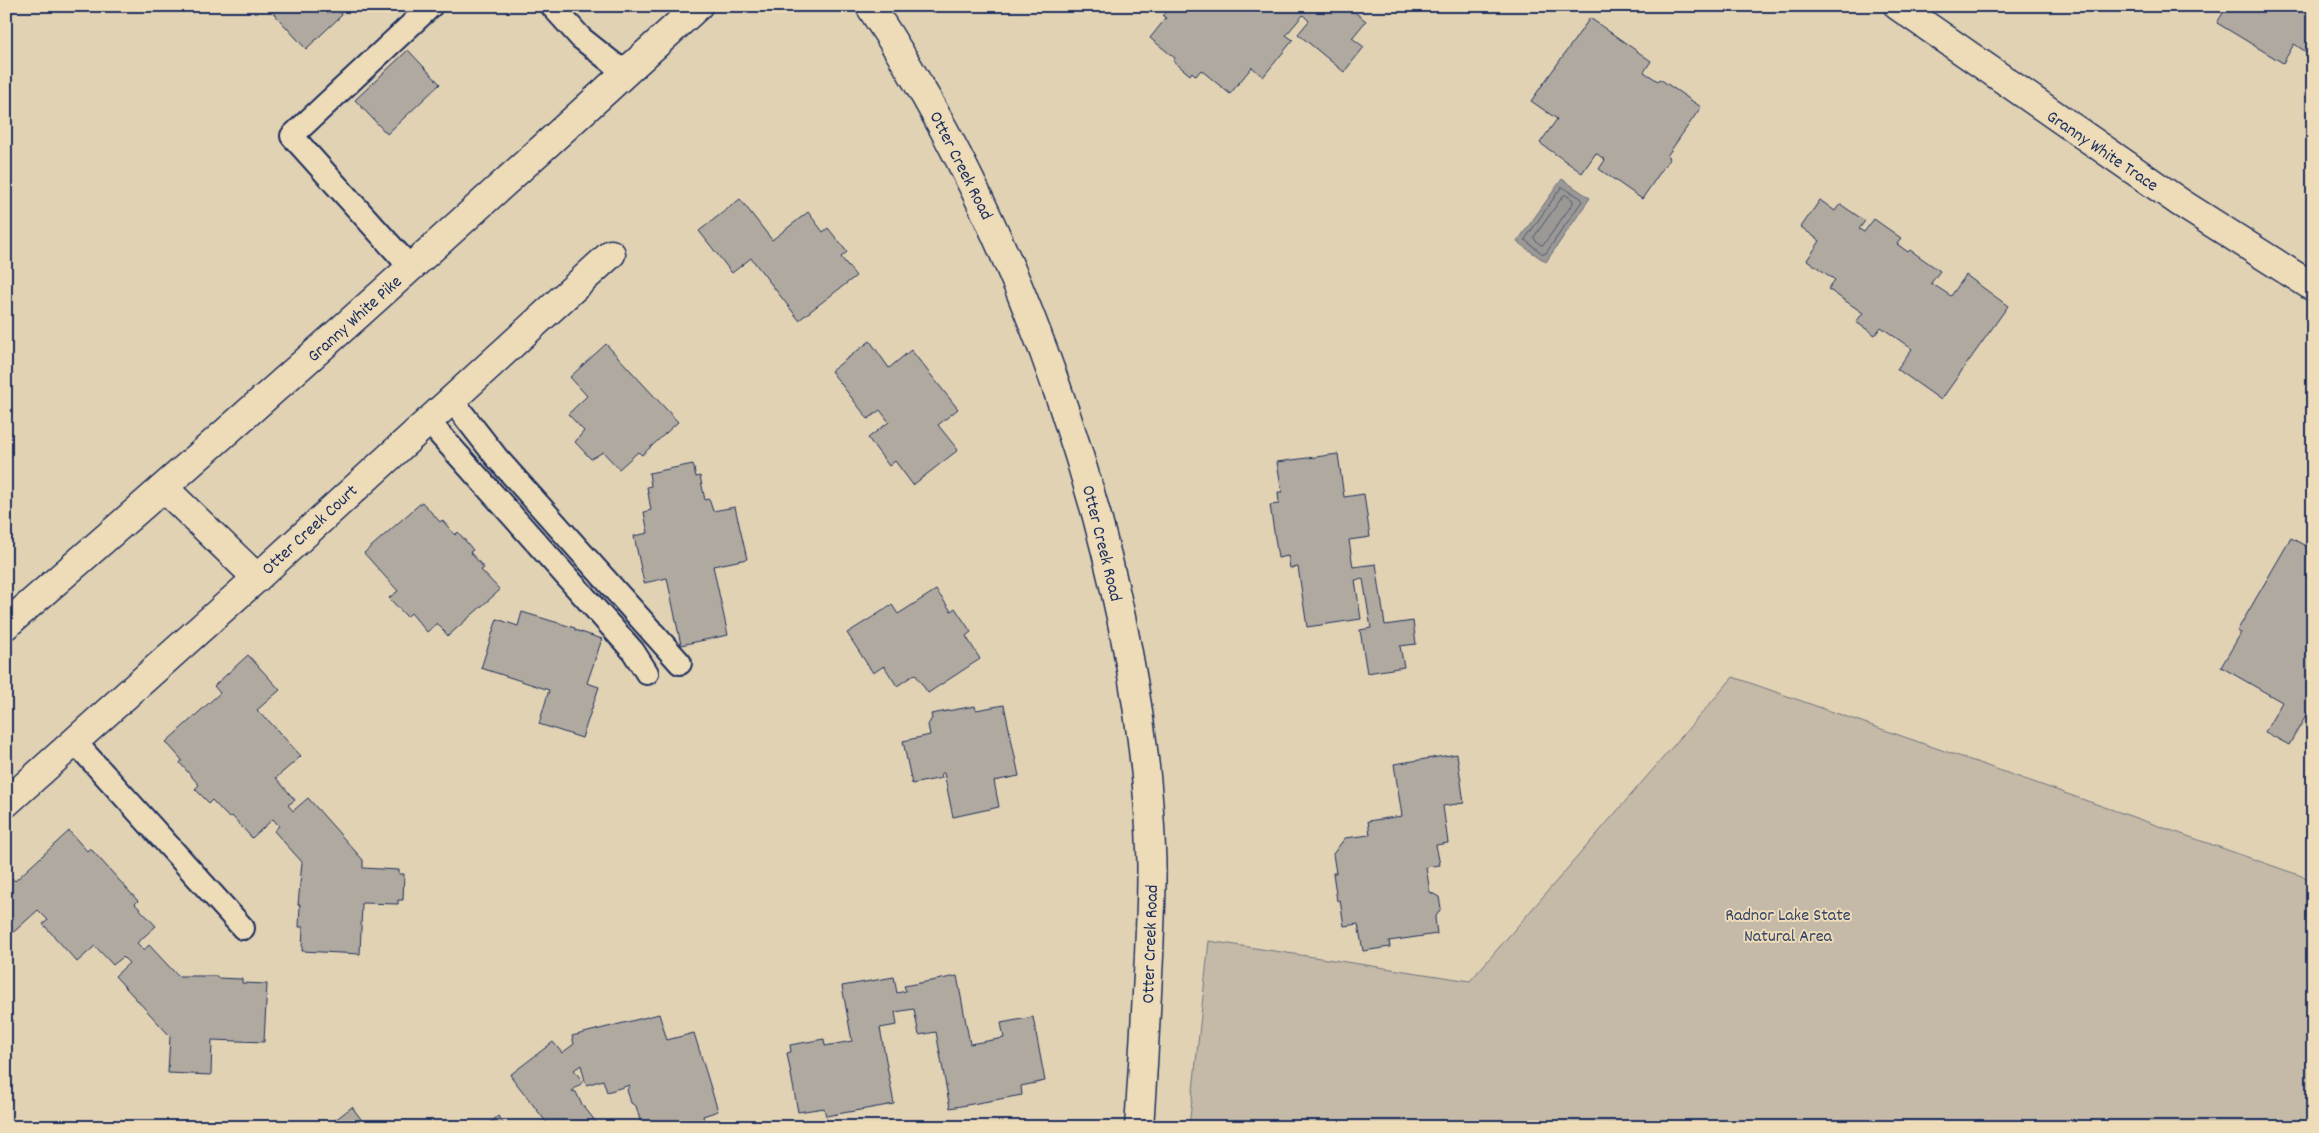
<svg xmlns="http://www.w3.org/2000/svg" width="2319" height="1133" viewBox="0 0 2319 1133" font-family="Dekko,sans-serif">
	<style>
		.green { fill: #c4baa7; stroke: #707482 }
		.water { fill: #9b9895; stroke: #686e7f }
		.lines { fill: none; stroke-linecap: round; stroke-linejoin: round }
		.shore { stroke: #4e5974; stroke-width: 1 }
		.building { fill: #b0a99f; stroke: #1b2f5e }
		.service-casing { stroke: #1b2f5e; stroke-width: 26 }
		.minor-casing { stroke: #1b2f5e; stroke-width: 31 }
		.secondary-casing { stroke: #1b2f5e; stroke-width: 31 }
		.service { stroke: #eedcb9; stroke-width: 22 }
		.minor { stroke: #eedcb9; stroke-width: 28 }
		.secondary { stroke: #eedcb9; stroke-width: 28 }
		.labels { text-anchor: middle; stroke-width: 4; stroke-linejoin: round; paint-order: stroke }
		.street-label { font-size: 18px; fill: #1b2f5e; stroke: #eedcb9 }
		.park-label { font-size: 18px; fill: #344469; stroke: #eedcb9 }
	</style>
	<rect width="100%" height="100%" fill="#e1d2b4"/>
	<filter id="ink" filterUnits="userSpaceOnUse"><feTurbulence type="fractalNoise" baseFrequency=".02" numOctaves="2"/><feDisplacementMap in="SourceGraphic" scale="10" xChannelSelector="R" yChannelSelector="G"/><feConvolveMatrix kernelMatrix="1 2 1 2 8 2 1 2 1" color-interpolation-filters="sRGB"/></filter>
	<g filter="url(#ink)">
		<!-- green -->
		<path class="green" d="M1733 677 2313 880V1127H1189L1209 941 1470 981Z"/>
		<!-- water -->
		<path class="water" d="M1562 179 1590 198 1546 262 1517 242Z"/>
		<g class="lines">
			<!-- shore -->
			<g class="shore">
				<path d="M1562 187 1581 198 1582 201 1546 253 1543 254 1525 240Z"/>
				<path d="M1566 195 1573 200V203L1544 244 1541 245 1535 240 1534 237 1563 196Z"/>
			</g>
		</g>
		<!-- building -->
		<g class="building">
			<path d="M267 6H346L340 12 342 15 306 49Z"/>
			<path d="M1171 6H1347L1366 21 1352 38 1364 47 1344 72 1298 34 1309 21 1303 15 1286 35 1293 40 1263 77 1252 67 1230 94 1201 70 1196 76 1192 72 1190 75 1173 61 1175 58 1150 38 1166 18 1163 16Z"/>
			<path d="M2227 6H2313V59L2310 57 2311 55 2294 44 2283 63 2217 23Z"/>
			<path d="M1590 18 1651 61 1644 72 1658 81 1660 79 1701 107 1667 156 1670 158 1642 199 1599 169 1605 160 1596 153 1582 173 1540 143 1557 119 1531 101Z"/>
			<path d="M408 50 440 84 387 134 355 100Z"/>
			<path d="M740 199 772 240 808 212 823 232 828 228 847 252 841 257 856 276 799 320 751 258 732 273 699 231Z"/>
			<path d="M1820 200 1835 211 1840 204 1865 221 1859 229 1864 232 1874 219 1901 238 1897 244 1908 252 1910 250 1940 271 1931 283 1951 296 1966 275 2008 306 1941 400 1897 369 1912 349 1881 327 1875 335 1856 322 1863 313 1828 289 1835 280 1807 260 1820 241 1801 227Z"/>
			<path d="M870 341 889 368 911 350 958 409 938 425 958 450 913 485 895 461 889 466 868 438 889 422 880 410 868 419 831 371Z"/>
			<path d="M606 344 678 422 642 455 638 452 619 469 603 452 591 459 575 442 584 431 568 414 587 396 570 377Z"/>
			<path d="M1338 454 1344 497 1364 494 1370 537 1349 540 1353 567 1376 564 1385 625 1413 621 1416 644 1400 646 1404 667 1367 673 1360 630 1371 628 1363 579 1355 580 1361 619 1307 627 1298 567 1290 568 1288 556 1278 558 1270 505 1279 504 1278 492H1282L1277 462Z"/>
			<path d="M693 464 696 477 700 476 705 500 709 499 713 511 735 507 747 559 713 566 728 635 681 645 667 578 644 583 634 536 648 533 644 512 651 510 647 487 651 486 649 473Z"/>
			<path d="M422 502 440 522 442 520 455 535 458 532 473 550 470 552 484 568 481 570 500 590 448 636 437 623 427 632 411 613 407 617 389 598 398 591 364 553Z"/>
			<path d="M2291 538 2313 550V704L2289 745 2265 732 2282 702 2221 667 2241 633 2237 631Z"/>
			<path d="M936 590 951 611 955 608 971 632 966 636 980 659 928 693 915 674 897 686 884 666 873 673 847 633 892 605 898 614Z"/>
			<path d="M522 612 575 628V630L602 639 587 683 599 687 582 738 539 724 549 690 481 668 497 619 518 626Z"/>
			<path d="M248 655 280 690 257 710 266 720 267 719 301 756 276 778 295 800 288 805 293 811 308 798 363 860V868L399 870V874H404L403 900H398V904L362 903 360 954 302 951 303 927H299L300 904 298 905 302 862 274 831 279 826 273 819 252 838 232 816 229 818 212 800 209 803 195 789 199 785 180 763 182 760 166 742 220 693 214 686Z"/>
			<path d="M1004 705 1019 776 994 781 999 807 953 817 944 773H941L942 778 912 784 903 741 930 735 928 725 932 718 931 714 975 706 976 710Z"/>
			<path d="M1457 754 1464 803 1443 806 1448 843 1436 845 1440 865 1426 867 1430 892 1439 897 1441 908 1435 918 1437 934 1389 941 1390 947 1363 951 1358 924 1344 926 1340 900 1337 901 1333 873H1336L1333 854 1345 838 1370 835 1368 821 1402 816 1394 764Z"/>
			<path d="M69 831 87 851 90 848 138 901 135 904 156 926 137 943 144 950 149 945 178 976H217V978L242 979V983L267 984 264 1042 212 1040 211 1075 168 1073 170 1036 115 976 129 963 123 957 113 965 95 946 77 962 43 924 48 920 38 910 6 939V876L8 874 15 881Z"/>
			<path d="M957 976 970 1044 1004 1038 1001 1023 1033 1017 1045 1081 1021 1086 1022 1095 950 1108 936 1032 919 1035 914 1009 895 1012 897 1025 880 1028 894 1104 826 1116 824 1108 798 1112 787 1053 791 1052 790 1045 824 1039 825 1046 852 1041 842 986 894 977 897 993 906 991 904 986Z"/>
			<path d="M659 1014 667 1040 694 1033 718 1111 703 1116 704 1120 692 1123 693 1127H642L636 1106 631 1103 627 1090 630 1085 607 1092 603 1080 586 1085 581 1065 574 1070 583 1082 572 1091 576 1092 581 1103 600 1127H550L510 1075 553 1042 562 1053 574 1044 572 1036Z"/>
			<path d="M352 1107 367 1127H326Z"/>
			<path d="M498 1116 506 1127H485Z"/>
		</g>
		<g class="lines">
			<!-- service casing -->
			<g class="service-casing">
				<g id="service">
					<path d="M552 6 581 38 625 73"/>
					<path d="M411 268 292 136 431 6"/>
					<path d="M451 399 497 458 680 663"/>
					<path d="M427 420 633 651 647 673"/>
					<path d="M75 742 243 928"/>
				</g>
			</g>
			<!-- minor casing -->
			<g class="minor-casing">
				<g id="minor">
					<path d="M870 6C974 163 1047 336 1097 517 1126 626 1147 737 1151 849 1153 885 1150 920 1149 956 1146 1013 1143 1070 1139 1127"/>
					<path d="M1898 6 2181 203 2313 287"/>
					<path d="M164 488 257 578"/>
					<path d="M6 803 257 578 611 254"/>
				</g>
			</g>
			<!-- secondary casing -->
			<g class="secondary-casing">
				<path id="secondary" d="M6 625C240 422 470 216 698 6"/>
			</g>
			<!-- service -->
			<use href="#service" class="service"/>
			<!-- minor -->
			<use href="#minor" class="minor"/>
			<!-- secondary -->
			<use href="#secondary" class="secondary"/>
		</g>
	</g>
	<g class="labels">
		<!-- street labels -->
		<g class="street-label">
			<text transform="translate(2103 150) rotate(34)" y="6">Granny White Trace</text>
			<text transform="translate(962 165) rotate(63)" y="6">Otter Creek Road</text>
			<text transform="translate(354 318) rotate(-42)" y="6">Granny White Pike</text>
			<text transform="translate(309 529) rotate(-43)" y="6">Otter Creek Court</text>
			<text transform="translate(1103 543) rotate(76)" y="6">Otter Creek Road</text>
			<text transform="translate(1149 944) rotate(-88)" y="6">Otter Creek Road</text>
		</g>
		<!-- park labels -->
		<g class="park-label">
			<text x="1788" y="920">Radnor Lake State<tspan x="1788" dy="21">Natural Area</tspan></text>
		</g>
	</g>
	<!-- margin -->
	<rect width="2319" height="1133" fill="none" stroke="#eedcb9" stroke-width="25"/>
	<rect x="12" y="12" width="2294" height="1108" fill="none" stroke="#1b2f5e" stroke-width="2" filter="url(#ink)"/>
</svg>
